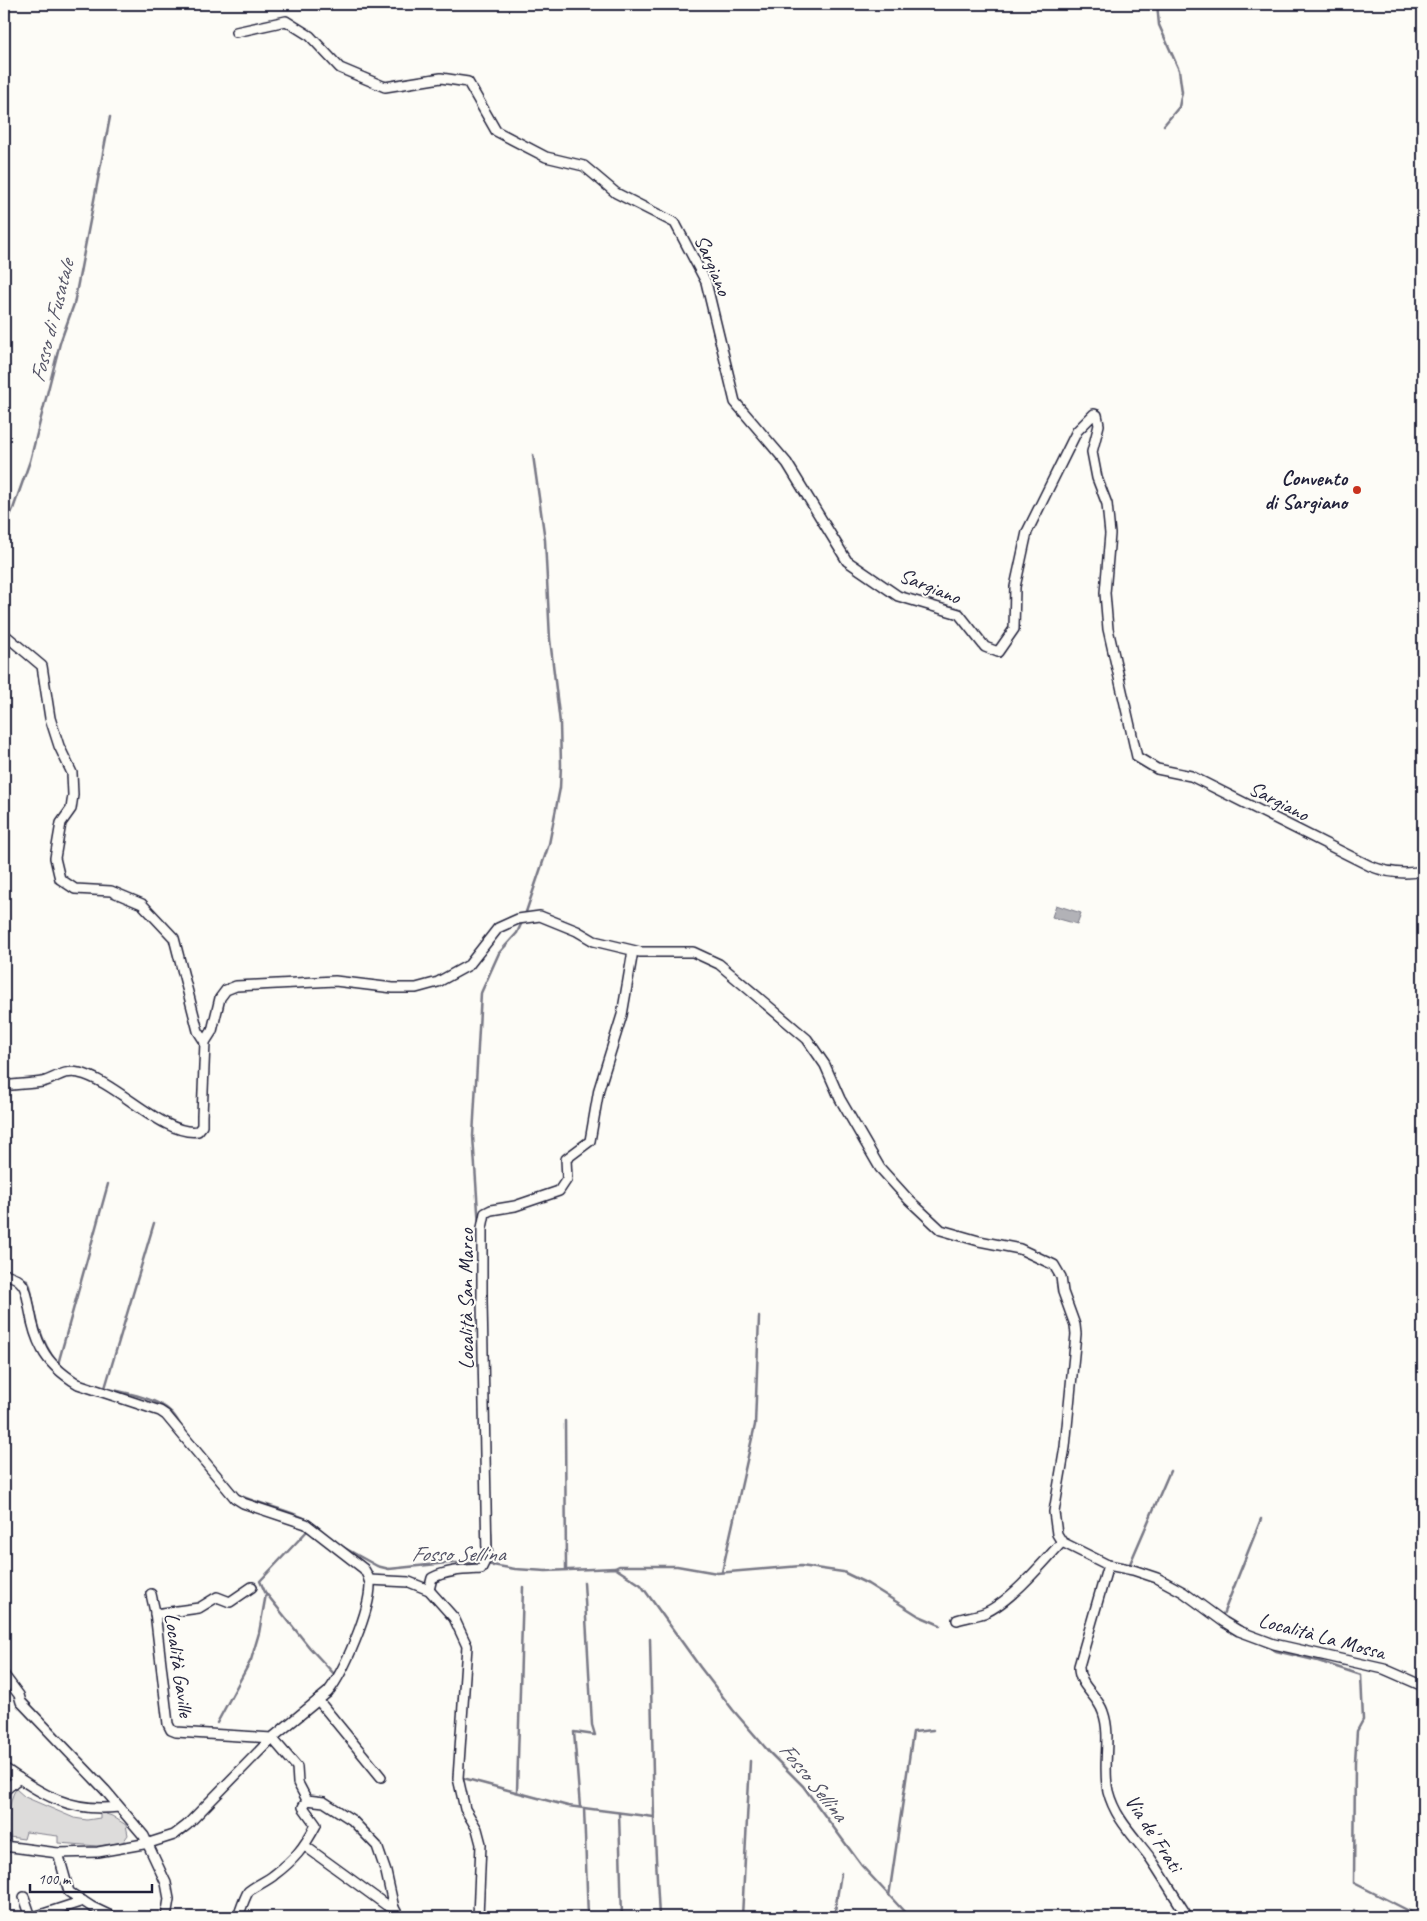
<svg xmlns="http://www.w3.org/2000/svg" width="1427" height="1921" viewBox="0 0 1427 1921" font-family="Caveat,sans-serif">
	<style>
		.green { fill: #dddcdb; stroke: #807f8b }
		.water { fill: #b2b2b7; stroke: #787885 }
		.lines { fill: none; stroke-linecap: round; stroke-linejoin: round }
		.stream { stroke: #787885; stroke-width: 2.5 }
		.minor-casing { stroke: #22223b; stroke-width: 12 }
		.minor { stroke: #fdfcf7; stroke-width: 9 }
		.poi-dot { fill: #c8321e; stroke: #fdfcf7; stroke-width: 2 }
		.labels { text-anchor: middle; stroke-width: 4; stroke-linejoin: round; paint-order: stroke }
		.street-label { font-size: 21px; fill: #22223b; stroke: #fdfcf7 }
		.poi-label { font-size: 21px; font-weight: bold; fill: #22223b; stroke: #fdfcf7; text-anchor: end }
		.water-label { font-size: 22px; font-style: italic; fill: #545466; stroke: #fdfcf7 }
	</style>
	<rect width="100%" height="100%" fill="#fdfcf7"/>
	<filter id="ink" filterUnits="userSpaceOnUse"><feTurbulence type="fractalNoise" baseFrequency=".02" numOctaves="2"/><feDisplacementMap in="SourceGraphic" scale="10" xChannelSelector="R" yChannelSelector="G"/><feConvolveMatrix kernelMatrix="1 2 1 2 8 2 1 2 1" color-interpolation-filters="sRGB"/></filter>
	<g filter="url(#ink)">
		<!-- green -->
		<path class="green" d="M16 1789 25 1797 74 1818 87 1820 100 1818V1812L112 1816 126 1825 128 1835 123 1842 98 1846 58 1843V1836L26 1832 24 1839 9 1837C10 1821 7 1802 16 1789Z"/>
		<!-- water -->
		<path class="water" d="M1056 905 1081 913 1077 924 1052 917Z"/>
		<g class="lines">
			<!-- stream -->
			<g class="stream">
				<path d="M1157 4 1159 25 1179 70 1182 92 1179 107 1164 125"/>
				<path d="M4 528 13 509 30 461 60 343 74 304 110 117"/>
				<path d="M525 915 549 844 560 788 561 765 560 723 550 639 545 540 533 455"/>
				<path d="M479 1227 473 1136 481 993 499 953 517 933 523 920"/>
				<path d="M22 1278 27 1280 30 1286C36 1317 38 1337 57 1363"/>
				<path d="M58 1364 108 1184"/>
				<path d="M104 1388C123 1392 158 1398 171 1412 176 1417 179 1423 183 1429"/>
				<path d="M105 1388 154 1223"/>
				<path d="M565 1421 566 1569"/>
				<path d="M235 1493C258 1505 285 1508 308 1520 315 1524 321 1530 327 1535"/>
				<path d="M490 1517 493 1566"/>
				<path d="M309 1529 260 1581 265 1592 310 1648 336 1676"/>
				<path d="M341 1546 377 1566 389 1569 447 1563H481L515 1569 546 1571 615 1568 641 1585 700 1667 733 1710 770 1753 803 1786 862 1866 909 1917"/>
				<path d="M1129 1566 1170 1471"/>
				<path d="M615 1568 619 1566H677L717 1573 801 1566 843 1572 868 1584 919 1616 940 1625"/>
				<path d="M722 1572 755 1425 759 1317"/>
				<path d="M1222 1617 1261 1519"/>
				<path d="M650 1639 654 1819 659 1917"/>
				<path d="M1262 1644 1276 1651 1318 1661 1361 1675 1363 1720 1357 1731 1355 1762 1354 1883 1421 1917"/>
				<path d="M217 1723 251 1660 259 1633 266 1594"/>
				<path d="M463 1778 568 1806 654 1817"/>
				<path d="M517 1792 523 1587"/>
				<path d="M580 1807 574 1732 595 1735 592 1725 584 1582"/>
				<path d="M584 1808 588 1917"/>
				<path d="M619 1813 622 1917"/>
				<path d="M889 1896 913 1732 933 1730"/>
				<path d="M742 1917 750 1761"/>
				<path d="M834 1917 841 1873"/>
				<path d="M1354 1917V1910"/>
			</g>
			<!-- minor casing -->
			<g class="minor-casing">
				<g id="minor">
					<path d="M236 32 286 21 310 36 340 68 385 87 441 78 468 82 496 131 546 157 584 166 616 193 675 223 706 282 735 402 787 463 847 561 898 596 959 614 985 647 998 652 1014 629 1015 587 1027 532 1077 431 1094 414 1097 415 1099 425 1092 452 1097 478 1107 504 1110 534 1105 593 1108 629 1137 757 1157 769 1191 776 1370 866C1388 873 1404 875 1423 871"/>
					<path d="M4 634 42 666 50 718 59 746 72 773 73 795 71 809 61 823 55 858 60 879 75 889 111 891 142 904 174 938 198 1031 205 1042"/>
					<path d="M4 1086C16 1084 30 1084 42 1082 54 1080 63 1069 79 1073 115 1080 164 1137 198 1131L202 1126V1116L205 1042 212 1031 220 998 226 990 236 986 335 981 393 988H416L438 982 469 965 498 928 518 919 540 916 577 931 594 941 640 952H693L719 964 807 1039 825 1065 840 1099 880 1168 909 1200 941 1230 979 1241 1020 1249 1054 1265 1061 1277 1063 1292 1075 1325 1076 1334 1065 1447 1054 1512 1057 1534 1062 1542 1108 1565 1133 1570 1157 1578 1183 1592 1224 1622 1239 1631 1274 1644 1384 1669 1423 1686"/>
					<path d="M4 1274C27 1279 26 1291 30 1311 32 1323 36 1338 42 1349 49 1363 65 1376 78 1384L160 1411 166 1415 235 1498 243 1503 306 1524 364 1569C367 1574 369 1578 370 1583 371 1609 344 1672 328 1692L272 1738 187 1825 174 1835 149 1843 98 1852 58 1853 4 1846"/>
					<path d="M1108 1565 1079 1666C1078 1686 1097 1694 1103 1712 1112 1737 1102 1765 1108 1791 1115 1819 1135 1837 1151 1859 1164 1878 1175 1898 1188 1917"/>
					<path d="M369 1580 409 1582 429 1590 454 1618 467 1646 458 1778 465 1809 477 1829 481 1844 478 1917"/>
					<path d="M429 1590 432 1578C448 1570 464 1570 481 1569L487 1557 482 1301V1228L485 1213 491 1210 515 1206 559 1191 567 1179 566 1159 590 1141 599 1089 622 1015 633 951"/>
					<path d="M151 1594 155 1612 168 1724 171 1730 176 1732 272 1738 297 1767 298 1783 307 1800"/>
					<path d="M155 1614 199 1608 217 1597 230 1602 252 1587"/>
					<path d="M957 1620C966 1617 976 1616 984 1613 1009 1603 1044 1562 1062 1542"/>
					<path d="M4 1675 19 1695 21 1702 105 1790 144 1836 166 1883 169 1899 166 1917"/>
					<path d="M318 1700 381 1777"/>
					<path d="M4 1768C43 1795 70 1813 119 1807"/>
					<path d="M4 1791 19 1778"/>
					<path d="M305 1846 386 1905 394 1908"/>
					<path d="M58 1853 69 1892 92 1907 113 1917"/>
					<path d="M24 1897 31 1917"/>
					<path d="M34 1917 83 1901"/>
					<path d="M238 1917C241 1909 244 1899 248 1892 251 1888 269 1880 274 1875 294 1860 304 1848 316 1825L303 1807 307 1800 324 1802 352 1820 377 1846 386 1872 394 1908 399 1917"/>
				</g>
			</g>
			<!-- minor -->
			<use href="#minor" class="minor"/>
		</g>
	</g>
	<!-- markers -->
	<circle class="poi-dot" cx="1357" cy="490" r="5"/>
	<g class="labels">
		<!-- street labels -->
		<g class="street-label">
			<text transform="translate(713 265) rotate(67)" y="7">Sargiano</text>
			<text transform="translate(930 586) rotate(22)" y="7">Sargiano</text>
			<text transform="translate(1279 801) rotate(27)" y="7">Sargiano</text>
			<text transform="translate(466 1299) rotate(-90)" y="7">Località San Marco</text>
			<text transform="translate(1322 1636) rotate(15)" y="7">Località La Mossa</text>
			<text transform="translate(179 1665) rotate(82)" y="7">Località Gaville</text>
			<text transform="translate(1154 1833) rotate(57)" y="7">Via de' Frati</text>
		</g>
		<!-- poi labels -->
		<g class="poi-label">
			<text x="1347" y="485">Convento<tspan x="1347" dy="24">di Sargiano</tspan></text>
		</g>
		<!-- water labels -->
		<g class="water-label">
			<text transform="translate(51 321) rotate(-76)" y="8">Fosso di Fusatale</text>
			<text x="458" y="1561">Fosso Sellina</text>
			<text transform="translate(814 1781) rotate(51)" y="8">Fosso Sellina</text>
		</g>
	</g>
	<!-- margin -->
	<rect width="1427" height="1921" fill="none" stroke="#fdfcf7" stroke-width="20"/>
	<rect x="10" y="10" width="1407" height="1901" fill="none" stroke="#22223b" stroke-width="2" filter="url(#ink)"/>
	<!-- scale -->
	<path d="M30 1884v8h122v-8" fill="none" stroke="#22223b" stroke-width="2.5"/>
	<text x="38" y="1884" font-size="15" fill="#22223b" stroke="#fdfcf7" stroke-width="4" paint-order="stroke">100 m</text>
</svg>
